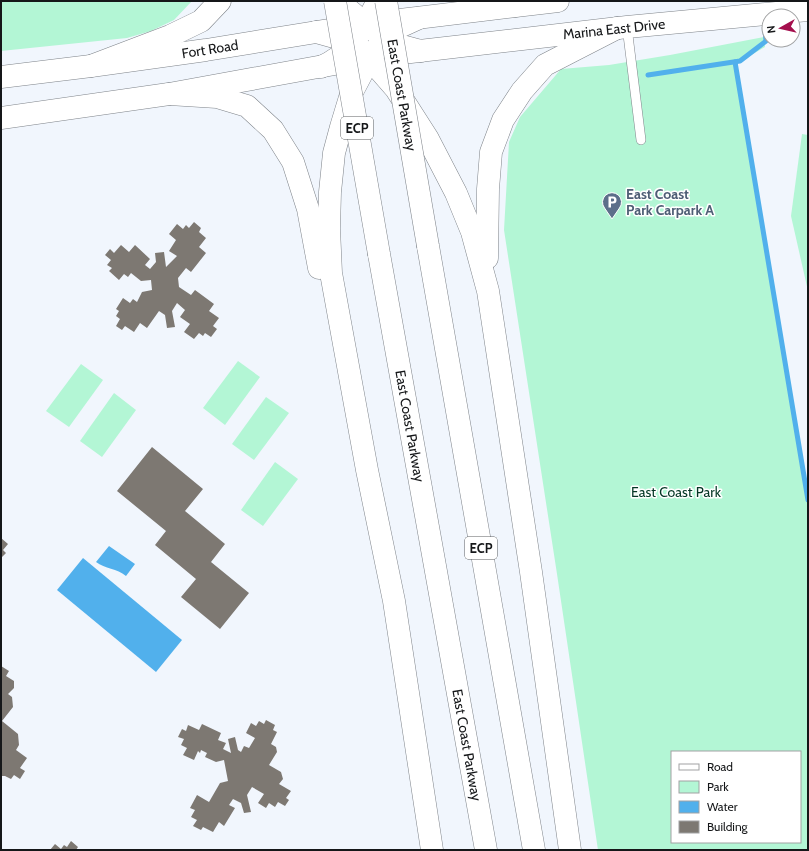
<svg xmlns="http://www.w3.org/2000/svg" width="809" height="851" viewBox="0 0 809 851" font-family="Cabin,sans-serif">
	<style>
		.green { fill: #b3f6d5; fill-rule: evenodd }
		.water { fill: #51b0ec }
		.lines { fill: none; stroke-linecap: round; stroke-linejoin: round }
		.stream { stroke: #51b0ec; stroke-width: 5 }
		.building { fill: #7d7872 }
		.lane-casing { stroke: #7e8389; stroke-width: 10 }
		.primary-casing { stroke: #7e8389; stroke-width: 23 }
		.highway-casing { stroke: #7e8389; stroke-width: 23 }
		.lane { stroke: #fff; stroke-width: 9 }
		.primary { stroke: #fff; stroke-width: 22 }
		.highway { stroke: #fff; stroke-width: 22 }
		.highway-bridge-casing { stroke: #7e8389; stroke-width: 23; stroke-linecap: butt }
		.highway-bridge { stroke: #fff; stroke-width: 22 }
		.labels { text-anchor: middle; stroke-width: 3; stroke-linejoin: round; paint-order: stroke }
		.shield { fill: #fff; stroke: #5b5d5e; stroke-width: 1 }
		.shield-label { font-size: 13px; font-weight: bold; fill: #151719 }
		.street-label { font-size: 14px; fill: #151719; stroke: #fff }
		.service-label { font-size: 14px; font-weight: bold; fill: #4e5e75; stroke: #fff; text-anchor: start }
		.park-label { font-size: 14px; fill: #043725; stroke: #fff }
	</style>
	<rect width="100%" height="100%" fill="#f1f6fd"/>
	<!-- green -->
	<g class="green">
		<path d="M1 1H192L174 20 151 31 127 38 1 51Z"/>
		<path d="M764 37 765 47 736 64 808 495V850H598L557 574 504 230 509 142 520 117 561 69 609 65 670 55ZM672 752H800V842H672Z"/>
		<path d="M802 134 808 135V291L791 216Z"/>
		<path d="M238 361 260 377 225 425 203 408Z"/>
		<path d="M81 364 103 380 69 427 46 411Z"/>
		<path d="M114 393 136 410 102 457 80 441Z"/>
		<path d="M266 397 289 413 254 460 232 444Z"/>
		<path d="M275 462 298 479 263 526 241 510Z"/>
	</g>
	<!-- water -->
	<g class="water">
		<path d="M109 546 135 564 126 576C117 568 105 569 96 562Z"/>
		<path d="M83 558 182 640 156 672 57 590Z"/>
	</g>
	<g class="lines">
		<!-- stream -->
		<g class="stream">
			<path d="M735 62 808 500"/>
			<path d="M648 75 740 61 766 41 764 20"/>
		</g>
	</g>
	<!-- building -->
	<g class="building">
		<path d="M194 222 201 228 199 232 206 238 199 247 206 253 191 272 186 268 178 278 179 287 191 295 195 290 214 304 209 311 219 318 213 326 217 329 211 337 205 333 203 336 199 333 194 339 184 332 190 324 180 317 185 310 177 303 172 311 175 327 167 328 165 315 159 311 147 328 140 323 134 332 125 326 122 330 116 326 120 319 116 316 119 311 116 309 123 298 130 303 133 299 137 302 142 292 152 290 151 280 141 281 131 273 128 277 124 274 119 280 109 271 112 268 107 265 111 260 105 255 110 249 114 253 121 245 129 252 135 245 150 259 145 265 150 269 156 262 155 253 164 252 166 267 177 256 169 251 176 240 169 234 177 224 183 229 186 225 189 228Z"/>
		<path d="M152 447 203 489 185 511 225 544 211 562 249 593 220 629 181 597 196 579 155 545 166 531 117 491Z"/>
		<path d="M1 538 8 544 3 550 6 553 1 558Z"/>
		<path d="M1 666 9 671 6 676 14 681V688L8 694 12 697 13 707 2 721 18 734 19 745 16 750 27 758 20 768 25 771 20 779 14 775 11 779 5 776H1Z"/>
		<path d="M266 720 275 725 273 730 277 732 271 744 276 747 277 752 269 765 281 772 283 779 279 784 291 791 286 798 289 800 285 806 278 802 275 807 269 803 266 808 258 803 264 794 252 787 247 795 251 812 244 813 241 803 233 799 229 805 235 808 224 826 219 822 213 832 203 827 201 830 193 826 197 820 191 817 195 810 190 808 197 795 209 802 220 783 228 781 224 760 216 762 205 757 207 753 201 750 200 753 198 751 194 760 183 755 187 748 181 745 184 739 178 737 182 729 186 731 188 725 199 730 202 724 221 733 218 740 226 743 223 749 231 753 228 739 235 737 238 750 241 752 244 746 249 748 255 738 246 733 251 723 256 726 259 721 264 724Z"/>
		<path d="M71 841 78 847 76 850H50L55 844 61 849 64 845 67 847Z"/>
	</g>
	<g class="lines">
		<!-- lane casing -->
		<g class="lane-casing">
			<path id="lane" d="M627 27 641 140"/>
		</g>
		<!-- primary casing -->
		<g class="primary-casing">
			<g id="primary">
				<path d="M400 20 558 1"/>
				<path d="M402 53 627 27 808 10"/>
				<path d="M1 77 91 66 206 50 335 29"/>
				<path d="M1 118 169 94 340 63"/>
			</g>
		</g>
		<!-- highway casing -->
		<g class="highway-casing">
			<g id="highway">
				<path d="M338 1 384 39 395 44 421 51"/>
				<path d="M486 1 501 5 515 6"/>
				<path d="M419 18 395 29 384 39 370 58 351 94 341 127 334 153 330 192 329 229 331 273 367 470 394 601 432 850"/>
				<path d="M316 32 341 39 362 50 396 89 428 139 456 193 472 232 488 291 531 572 570 850"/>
				<path d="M91 66 170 36 201 21 220 1"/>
				<path d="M321 67C353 53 362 30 378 1"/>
				<path d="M169 94 217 97 247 106 273 130 293 162 308 209 319 268"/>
				<path d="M428 246 534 850"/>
				<path d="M379 254 486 850"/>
				<path d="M487 258 488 189 491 152 503 120 522 91 545 65 617 28"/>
			</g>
		</g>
		<!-- lane -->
		<use href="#lane" class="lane"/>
		<!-- primary -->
		<use href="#primary" class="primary"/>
		<!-- highway -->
		<use href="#highway" class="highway"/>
		<!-- highway-bridge casing -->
		<g class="highway-bridge-casing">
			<g id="highway-bridge">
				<path d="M335 1 379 254"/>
				<path d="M386 1 428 246"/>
			</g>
		</g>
		<!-- highway-bridge -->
		<use href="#highway-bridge" class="highway-bridge"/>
	</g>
	<!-- icons -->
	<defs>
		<g id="parking-pin" transform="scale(1)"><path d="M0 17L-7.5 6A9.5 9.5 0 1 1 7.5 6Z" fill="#5c6f8a" stroke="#fff"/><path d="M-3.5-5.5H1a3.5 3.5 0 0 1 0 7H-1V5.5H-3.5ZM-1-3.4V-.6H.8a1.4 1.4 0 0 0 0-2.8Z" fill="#fff"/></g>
	</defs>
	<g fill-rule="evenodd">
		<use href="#parking-pin" x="612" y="202"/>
	</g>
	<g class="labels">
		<!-- shield labels -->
		<g class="shield">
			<rect x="341" y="117" width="32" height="22" rx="3"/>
			<rect x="465" y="537" width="32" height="22" rx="3"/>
		</g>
		<g class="shield-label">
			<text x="357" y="133">ECP</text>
			<text x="481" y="553">ECP</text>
		</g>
		<!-- street labels -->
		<g class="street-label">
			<text transform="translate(614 29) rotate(-6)" y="5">Marina East Drive</text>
			<text transform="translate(210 49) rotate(-9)" y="5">Fort Road</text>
			<text transform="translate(402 95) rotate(80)" y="5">East Coast Parkway</text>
			<text transform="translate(410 426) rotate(80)" y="5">East Coast Parkway</text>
			<text transform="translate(467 745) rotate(80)" y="5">East Coast Parkway</text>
		</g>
		<!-- service labels -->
		<g class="service-label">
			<text x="626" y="199">East Coast<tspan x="626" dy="16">Park Carpark A</tspan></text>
		</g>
		<!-- park labels -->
		<g class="park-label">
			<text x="676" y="497">East Coast Park</text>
		</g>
	</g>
	<!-- border -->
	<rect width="809" height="851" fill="none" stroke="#151719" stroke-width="4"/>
	<!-- legend -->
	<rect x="671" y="751" width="130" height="92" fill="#ffffff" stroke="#a1a2a3"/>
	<rect x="679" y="764" width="20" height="6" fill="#ffffff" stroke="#a1a2a3"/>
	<text x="707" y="771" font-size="12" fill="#151719">Road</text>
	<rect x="679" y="781" width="20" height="12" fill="#b3f6d5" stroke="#a1a2a3"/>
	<text x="707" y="791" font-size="12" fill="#151719">Park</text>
	<rect x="679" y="801" width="20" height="12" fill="#51b0ec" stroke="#a1a2a3"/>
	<text x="707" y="811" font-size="12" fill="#151719">Water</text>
	<rect x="679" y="821" width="20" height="12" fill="#7d7872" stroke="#a1a2a3"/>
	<text x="707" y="831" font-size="12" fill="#151719">Building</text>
	<!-- north arrow -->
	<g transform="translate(781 28) rotate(262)"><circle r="19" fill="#ffffff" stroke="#a1a2a3"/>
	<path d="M0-3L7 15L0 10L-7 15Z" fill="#a40f4d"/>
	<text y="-6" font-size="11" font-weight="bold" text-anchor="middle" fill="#151719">N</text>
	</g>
</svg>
